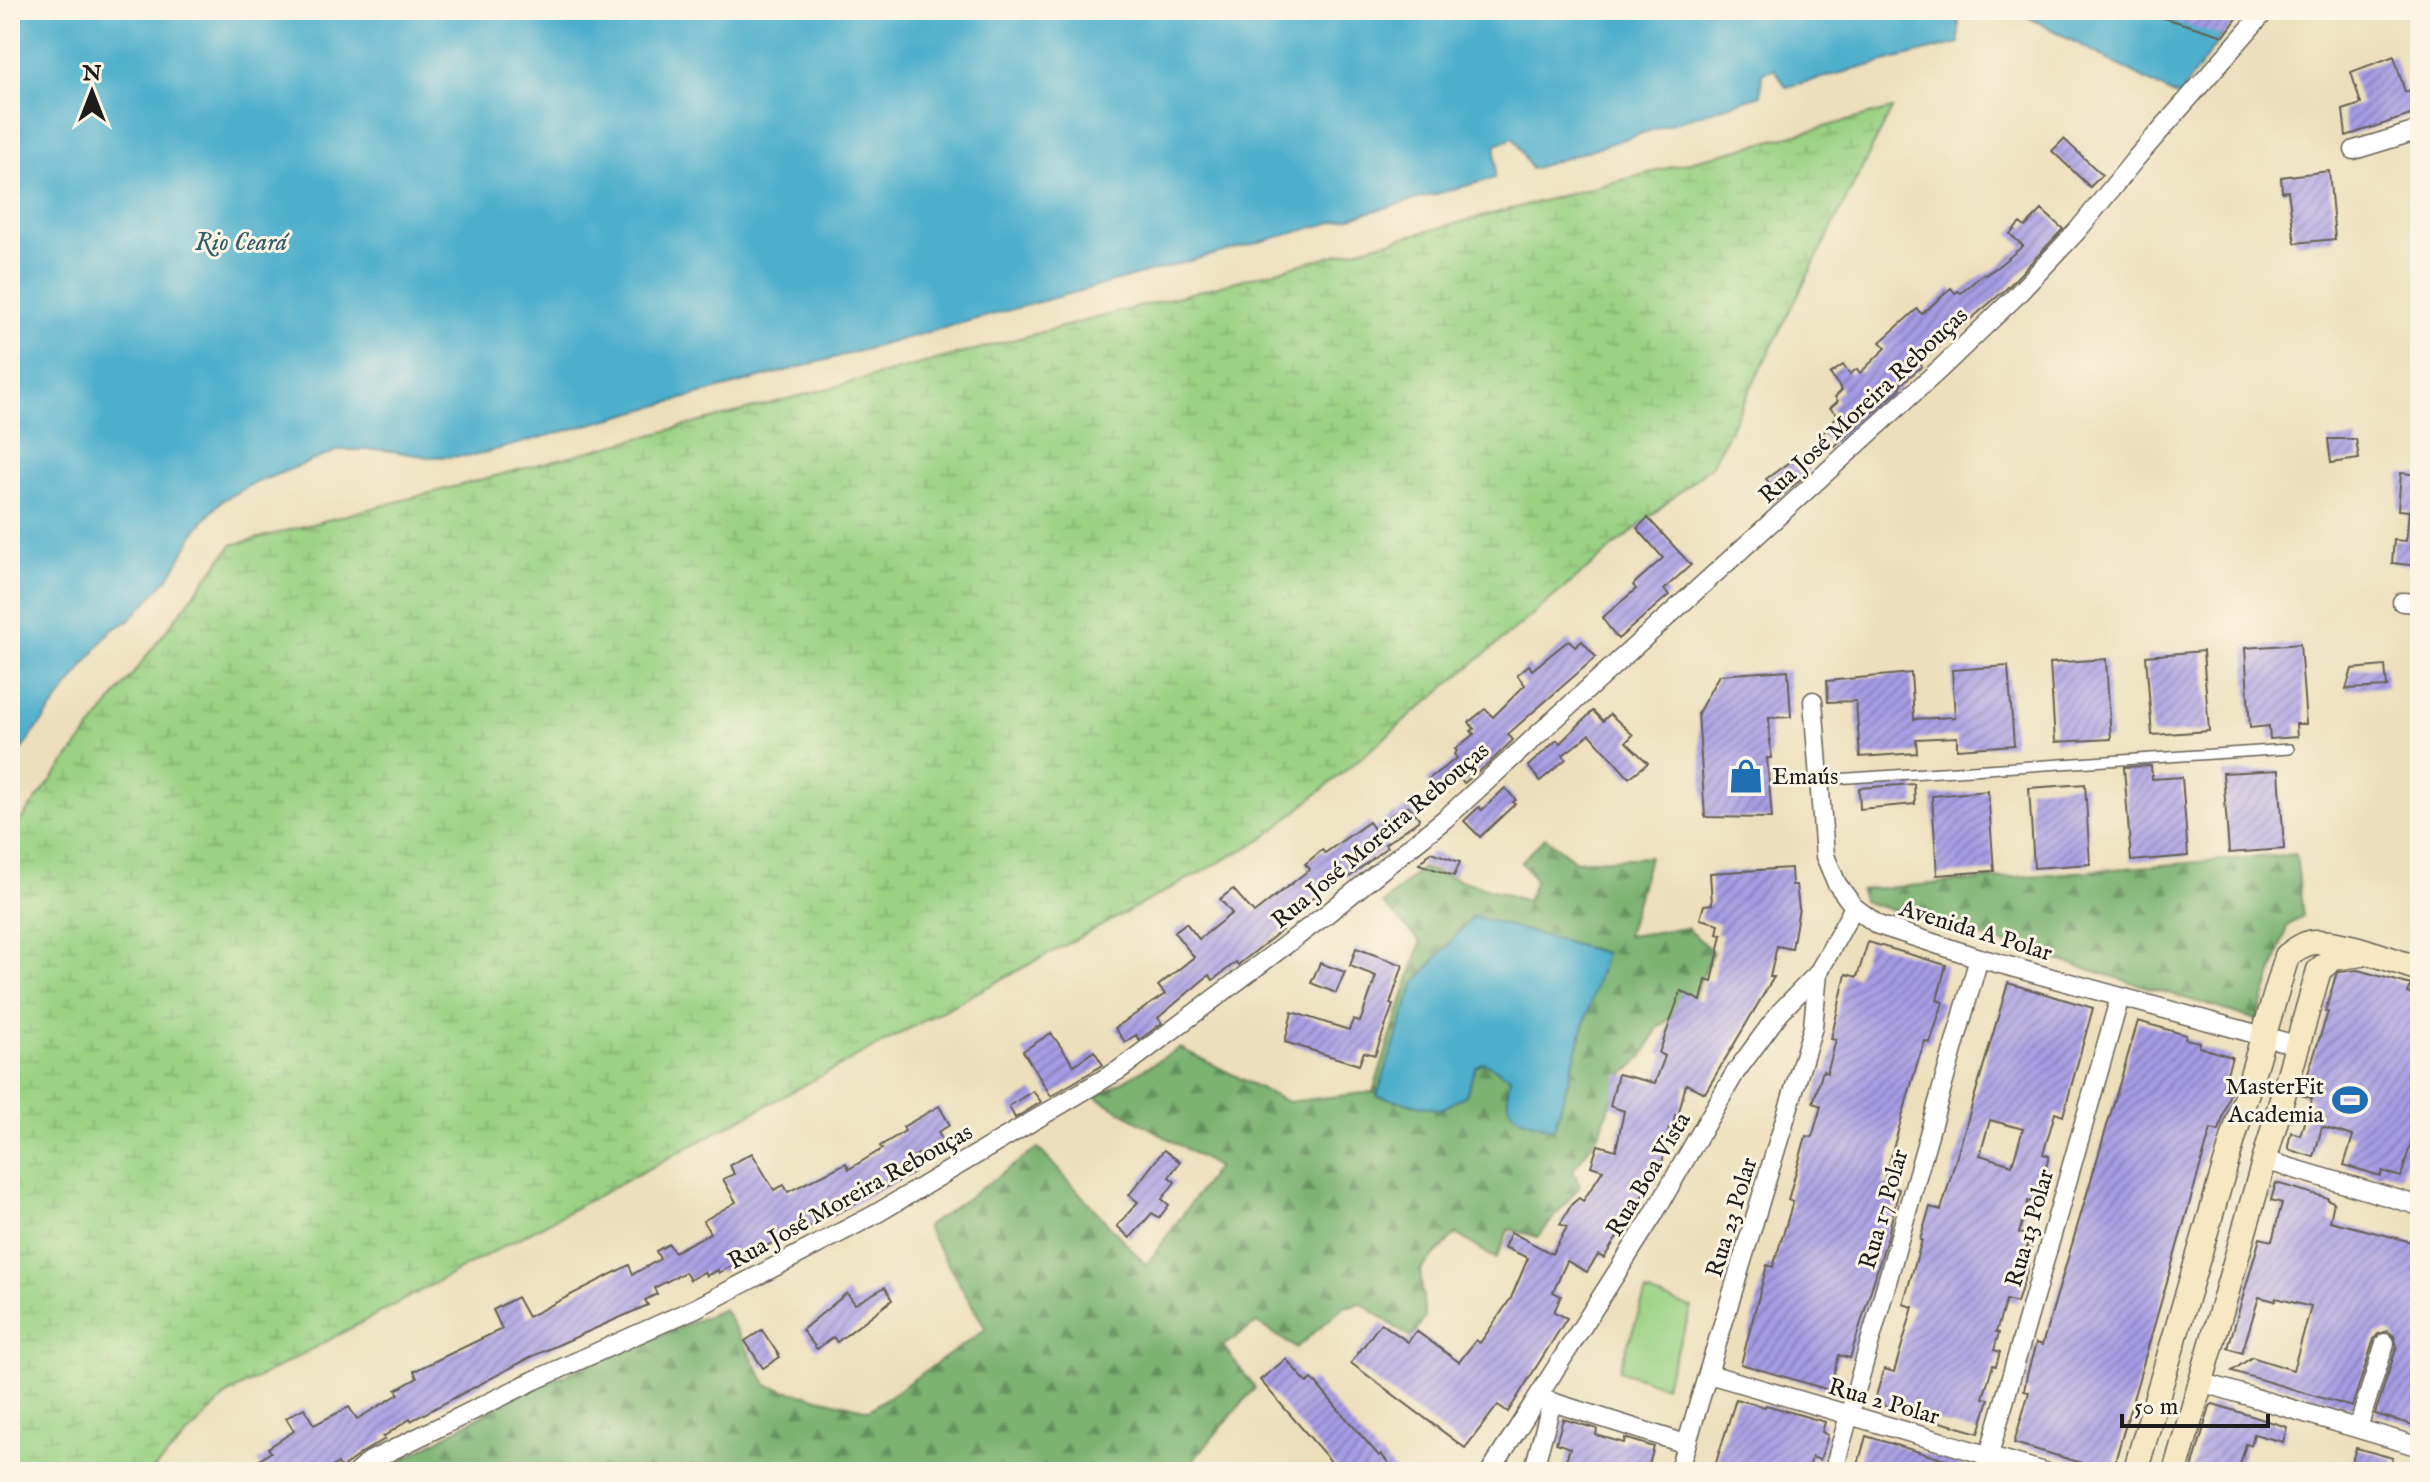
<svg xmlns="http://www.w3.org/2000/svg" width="2430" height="1482" viewBox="0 0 2430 1482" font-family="'IM FELL English',serif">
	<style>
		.green { fill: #9ad183; stroke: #5b7650; stroke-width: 2 }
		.forest { fill: url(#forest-firs); stroke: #4c6846; stroke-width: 2 }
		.wetland { fill: url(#wetland-marsh); stroke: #5b7650; stroke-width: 2 }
		.water { fill: #4dafcc; stroke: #346674; stroke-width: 2 }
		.building { fill: url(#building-hatch); fill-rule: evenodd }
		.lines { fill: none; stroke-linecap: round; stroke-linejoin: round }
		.lane-casing { stroke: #656054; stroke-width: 12 }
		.street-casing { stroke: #656054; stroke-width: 21 }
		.secondary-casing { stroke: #656054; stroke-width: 27 }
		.lane { stroke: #fff; stroke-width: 9 }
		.street { stroke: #fff; stroke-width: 18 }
		.secondary { stroke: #f7e8c3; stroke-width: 24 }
		.labels { text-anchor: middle; stroke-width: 6; stroke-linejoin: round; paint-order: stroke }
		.street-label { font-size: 24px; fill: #1c1c1c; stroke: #fcf5e5 }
		.poi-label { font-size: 24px; fill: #1c1c1c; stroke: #fcf5e5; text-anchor: start }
		.water-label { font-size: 26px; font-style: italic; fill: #325e6b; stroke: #fcf5e5 }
	</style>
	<defs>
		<pattern id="forest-firs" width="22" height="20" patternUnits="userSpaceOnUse" patternTransform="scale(2)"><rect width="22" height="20" fill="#7bb371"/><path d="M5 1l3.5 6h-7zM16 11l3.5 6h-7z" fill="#64915c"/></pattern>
		<pattern id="wetland-marsh" width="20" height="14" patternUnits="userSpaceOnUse" patternTransform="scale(2)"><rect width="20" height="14" fill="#9ad183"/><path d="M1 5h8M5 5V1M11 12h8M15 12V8" fill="none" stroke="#84b371"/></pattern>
		<pattern id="building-hatch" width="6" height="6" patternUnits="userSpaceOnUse" patternTransform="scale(2)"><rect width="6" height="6" fill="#a69be4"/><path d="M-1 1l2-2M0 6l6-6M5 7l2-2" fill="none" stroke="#867eb8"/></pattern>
	</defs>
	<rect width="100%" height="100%" fill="#fcf5e5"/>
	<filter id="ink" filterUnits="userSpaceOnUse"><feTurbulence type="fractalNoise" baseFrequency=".0125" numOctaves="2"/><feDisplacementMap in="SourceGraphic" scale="16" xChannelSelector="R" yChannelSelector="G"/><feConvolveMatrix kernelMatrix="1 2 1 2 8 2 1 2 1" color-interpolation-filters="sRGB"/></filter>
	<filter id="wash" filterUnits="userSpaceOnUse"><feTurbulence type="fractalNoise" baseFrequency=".006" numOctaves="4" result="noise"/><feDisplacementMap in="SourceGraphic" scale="32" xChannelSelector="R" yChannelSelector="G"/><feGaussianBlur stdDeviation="1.8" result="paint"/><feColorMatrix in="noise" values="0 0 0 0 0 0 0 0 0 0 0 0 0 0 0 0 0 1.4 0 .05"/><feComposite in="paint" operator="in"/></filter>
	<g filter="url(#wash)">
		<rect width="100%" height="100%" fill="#eddfbc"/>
		<!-- green -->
		<path class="green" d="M1646 1292 1692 1308 1664 1386 1619 1370Z"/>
		<!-- forest -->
		<g class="forest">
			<path d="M1545 837 1576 861 1649 857 1627 936 1687 928 1713 952 1692 1000 1657 1029 1643 1057 1619 1079 1600 1132 1573 1170 1580 1186 1538 1237 1509 1229 1496 1259 1456 1234 1420 1270 1425 1318 1411 1338 1361 1303 1344 1307 1296 1348 1257 1323 1223 1346 1255 1388 1183 1472H381L523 1392 724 1309 768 1386 869 1410 986 1329 926 1227 1038 1148 1146 1265 1217 1167 1096 1097 1180 1048 1287 1102 1373 1092 1421 942 1383 904 1422 868 1527 901 1535 880 1521 862Z"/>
			<path d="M2296 854 2303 917 2288 925 2257 1020 1862 901 1860 890Z"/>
		</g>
		<!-- wetland -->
		<path class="wetland" d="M1892 109 1712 465 1263 839 228 1394 151 1472H10V834L232 545Z"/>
		<!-- water -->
		<g class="water">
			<path d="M10 10H1969L1959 18V43L1786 87 1775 69 1762 72 1761 95 1531 169 1514 138 1496 144 1495 178 473 456 429 457 384 450H340L250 485 221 501 197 529 172 573 155 593 127 622 110 631 10 765Z"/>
			<path d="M2015 10H2135L2224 33 2178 97Z"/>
			<path d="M1473 916 1605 953 1554 1129C1519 1117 1501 1121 1510 1077L1483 1062 1475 1068 1466 1095 1440 1110 1377 1096 1415 983Z"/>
		</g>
		<g id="blocks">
			<!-- building -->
			<g class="building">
				<path d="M2152 10H2243L2224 36 2151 14Z"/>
				<path d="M2394 56 2405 92 2420 88V112L2346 136 2343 110 2361 104 2351 72Z"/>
				<path d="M2064 139 2102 175 2090 187 2052 151Z"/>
				<path d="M2329 171 2335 239 2295 243 2288 191 2282 192 2281 177Z"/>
				<path d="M2042 210 2063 229 2005 290 1919 363 1922 366 1899 386 1901 388 1835 446 1821 435 1838 415 1830 408 1838 401 1835 397 1842 390 1830 374 1843 365 1850 374 1857 369 1860 373 1886 348 1880 342 1917 309 1922 314 1951 288 1955 293 1958 291 1961 293 1983 274 1985 275 1996 268 2023 246 2010 234 2020 223 2025 227Z"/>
				<path d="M2328 439H2356L2359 459 2331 463Z"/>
				<path d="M1796 457 1810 471 1770 506 1762 494 1769 489 1767 486 1770 484 1766 479Z"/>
				<path d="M2401 473 2420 475V566L2392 563 2394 540 2406 541 2409 511 2398 510Z"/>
				<path d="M1648 518 1691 565 1664 589 1669 595 1618 639 1602 618 1636 589 1633 585 1637 581 1663 558 1637 528Z"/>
				<path d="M1569 640 1575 647 1582 641 1596 657 1508 734 1513 740 1488 764 1464 783 1460 778 1438 794 1427 780 1457 758 1454 754 1457 751 1455 749 1474 734 1471 731 1474 729 1469 722 1485 709 1493 717 1525 685 1517 675 1529 665 1532 670Z"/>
				<path d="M2300 644 2306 724H2296L2297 737 2270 739 2269 726 2250 728 2245 648Z"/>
				<path d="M2203 651 2209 731 2152 735 2146 656Z"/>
				<path d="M2106 659 2111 739 2055 742 2050 663Z"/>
				<path d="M2008 666 2014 745 1957 749V737L1916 739 1917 753 1860 757 1856 701 1828 702 1827 681 1911 673 1914 719 1955 717 1952 670Z"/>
				<path d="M2385 666 2387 687 2346 689 2352 669Z"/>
				<path d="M1788 670 1791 717 1769 718 1771 758H1767L1772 818 1705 817 1698 713 1719 675Z"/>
				<path d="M1593 711 1603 721 1610 714 1633 735 1626 742 1648 763 1629 778 1590 734 1563 755 1566 759 1540 781 1528 766 1557 740 1560 743Z"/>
				<path d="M2151 766 2152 779 2182 777 2188 856 2131 861 2124 767Z"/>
				<path d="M2279 770 2284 849 2229 853 2223 773Z"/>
				<path d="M1914 784 1915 804 1860 809 1859 788Z"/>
				<path d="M2085 784 2090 864 2034 868 2029 788Z"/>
				<path d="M1505 788 1516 800 1513 802 1515 804 1480 837 1464 821 1479 807 1482 810Z"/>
				<path d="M1988 791 1994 871 1937 875 1932 796Z"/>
				<path d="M1409 806 1419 818 1418 821 1385 844 1387 847 1348 878 1344 873 1309 901 1279 926 1282 930 1238 965 1236 962 1213 980 1209 975 1158 1018 1162 1023 1139 1040 1136 1035 1125 1042 1115 1028 1165 994 1158 986 1194 957 1174 932 1186 923 1199 939 1232 913 1220 899 1233 889 1254 913 1310 869 1305 864 1322 850 1325 853 1369 822 1374 829 1394 813 1395 815Z"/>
				<path d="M1431 852 1460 862 1454 876 1419 864Z"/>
				<path d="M1791 868 1792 885H1796L1799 908 1792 949 1777 946 1770 977H1774L1705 1093 1686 1084 1678 1116 1675 1115 1672 1130 1669 1129 1662 1164 1604 1258 1598 1255 1587 1272 1567 1261 1553 1292 1561 1296 1554 1312 1567 1318 1508 1412 1498 1405 1465 1448 1351 1363 1381 1323 1408 1342 1416 1331 1459 1362 1476 1340 1480 1343 1511 1298 1528 1258 1504 1247 1511 1232 1552 1254 1567 1227 1560 1224 1572 1204 1579 1198 1583 1201 1603 1170 1591 1166 1598 1145 1616 1150 1624 1111 1610 1106 1618 1074 1655 1083 1665 1056 1659 1053 1681 991 1701 1001 1706 980 1712 982 1722 935 1717 934 1719 924 1700 919 1704 905 1712 904 1710 873Z"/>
				<path d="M1868 942 1946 965 1937 1000 1943 1002 1930 1043 1925 1041 1917 1064 1883 1184 1899 1189 1888 1235 1850 1358 1839 1355 1829 1390 1741 1364 1767 1265 1773 1267 1793 1202 1788 1200 1806 1136 1812 1137 1821 1106 1813 1103 1823 1071 1827 1073 1836 1040 1831 1039 1846 974 1857 977Z"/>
				<path d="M1356 948 1403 965 1390 1004 1393 1005 1375 1055 1364 1052 1359 1065 1285 1042 1292 1012 1349 1030 1353 1020 1360 1022 1376 976 1350 966Z"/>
				<path d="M1320 963 1345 972 1336 993 1311 983Z"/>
				<path d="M2358 970 2411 985 2408 993 2420 996V1111L2401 1177 2382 1171 2381 1176 2344 1165 2353 1136 2322 1127 2314 1157 2290 1150 2288 1146 2291 1132 2300 1135 2312 1098 2301 1095 2328 1012H2325L2336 975 2339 972Z"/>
				<path d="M2008 983 2093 1008 2063 1116 2055 1113 2043 1154 2049 1156 2037 1203 2028 1201 2019 1233 2027 1236V1248L2031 1249 2027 1270 2017 1303 2006 1300 1996 1332 1999 1333 1994 1350 2000 1352 1996 1366 1993 1365 1983 1398 1989 1399 1979 1433 1874 1403 1884 1369 1894 1372 1913 1307 1903 1304 1922 1240H1920L1930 1207 1941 1210ZM1990 1120 2023 1129 2012 1165 1980 1155Z"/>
				<path d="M2138 1021 2186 1035 2185 1039 2200 1042 2199 1047 2232 1057 2224 1083 2232 1085 2219 1131 2211 1129 2112 1472 2014 1443 2029 1392 2024 1391 2027 1375 2036 1343 2042 1345 2052 1312Z"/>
				<path d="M1051 1033 1074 1065 1094 1051 1103 1065 1051 1096 1023 1051Z"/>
				<path d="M1033 1091 1041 1102 1015 1118 1009 1106Z"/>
				<path d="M939 1106 950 1125 938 1132 943 1141 907 1160 914 1173 845 1209 797 1233 795 1230 719 1273 718 1270 706 1276 704 1272 690 1280 685 1272 654 1288 657 1294 645 1300 648 1305 531 1357 411 1421 410 1419 383 1437 385 1439 363 1452 341 1468 338 1463 325 1472H265L257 1462 271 1452 268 1448 294 1431 286 1418 304 1408 314 1425 349 1407 357 1419 399 1394 396 1390 417 1378 414 1371 502 1329 493 1310 517 1297 528 1317 629 1265 633 1274 660 1259 656 1251 669 1244 674 1252 710 1233 703 1221 736 1202 723 1179 734 1174 730 1165 752 1153 774 1190 784 1185 788 1192 846 1163 849 1169 882 1149 880 1146 905 1131 903 1127Z"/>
				<path d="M1164 1150 1180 1162 1169 1177 1175 1182 1162 1199 1169 1205 1159 1218 1152 1213 1130 1238 1117 1226 1138 1202 1129 1195Z"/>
				<path d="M2276 1183 2328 1198V1200L2334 1202 2330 1221 2420 1244V1427L2375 1414 2397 1346 2394 1336 2388 1331 2378 1334 2374 1339 2352 1407 2232 1371 2252 1357 2293 1370 2311 1307 2276 1298 2275 1301 2259 1297 2242 1353 2228 1348 2260 1238 2272 1241 2282 1203 2271 1200Z"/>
				<path d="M885 1287 892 1300 837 1342 833 1337 817 1349 802 1330 847 1293 855 1304Z"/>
				<path d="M762 1330 780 1357 763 1368 745 1341Z"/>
				<path d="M1286 1359 1307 1383 1312 1379 1379 1456 1381 1454 1396 1472H1340L1260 1380Z"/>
				<path d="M1736 1399 1765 1407 1766 1405 1825 1422 1822 1432 1828 1435 1820 1460 1812 1457 1808 1472H1713Z"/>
				<path d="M2213 1404 2287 1427 2283 1442 2254 1434 2251 1445 2246 1444 2238 1472H2191L2210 1406Z"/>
				<path d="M1563 1419 1597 1429 1596 1435 1624 1443 1625 1438 1654 1447 1647 1472H1562L1570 1448 1556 1443Z"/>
				<path d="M1866 1436 1972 1468V1472H1856Z"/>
				<path d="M2356 1448 2393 1458 2389 1472H2349Z"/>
			</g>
		</g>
	</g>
	<g filter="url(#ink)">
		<use href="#blocks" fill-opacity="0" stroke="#656054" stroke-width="2"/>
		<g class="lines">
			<!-- lane casing -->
			<g class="lane-casing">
				<path id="lane" d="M1819 780 2289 749"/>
			</g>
			<!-- street casing -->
			<g class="street-casing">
				<g id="street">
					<path d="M2354 150 2420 130"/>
					<path d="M2402 602 2420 603"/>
					<path d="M1813 701 1825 856 1837 884 1854 907 1878 925 1979 958 2296 1045"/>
					<path d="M2264 1160 2420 1206"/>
					<path d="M1709 1374 2045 1472"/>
					<path d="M2201 1382 2420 1447"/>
					<path d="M1539 1398 1686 1444"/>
					<path d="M2358 1428 2385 1343"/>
					<path d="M357 1472 370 1461 535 1380 696 1308 874 1215 1119 1070 1328 913 1446 818 1941 368 2014 298 2078 230 2137 157 2266 10"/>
					<path d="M1490 1472 1652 1217 1735 1073 1780 1012 1818 973 1854 907"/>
					<path d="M1533 1472 1552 1402"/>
					<path d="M1678 1472 1813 1027 1818 973"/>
					<path d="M1833 1472 1979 958"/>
					<path d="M1984 1472 2120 997"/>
				</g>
			</g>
			<!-- secondary casing -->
			<g class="secondary-casing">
				<g id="secondary">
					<path d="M2135 1472 2287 956C2296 949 2304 943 2315 942 2341 940 2393 961 2420 969"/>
					<path d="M2175 1472 2319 970 2333 958 2362 954"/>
				</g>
			</g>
			<!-- lane -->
			<use href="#lane" class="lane"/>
			<!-- street -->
			<use href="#street" class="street"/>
			<!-- secondary -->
			<use href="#secondary" class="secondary"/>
		</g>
	</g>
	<!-- icons -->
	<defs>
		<g id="shop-bare" transform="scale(2.76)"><path d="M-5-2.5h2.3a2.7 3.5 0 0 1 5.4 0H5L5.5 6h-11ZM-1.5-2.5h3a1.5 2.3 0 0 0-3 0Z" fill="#1f6fb2" stroke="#fcf5e5" stroke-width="2.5" paint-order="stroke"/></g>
		<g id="stadium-bare" transform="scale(2.76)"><path d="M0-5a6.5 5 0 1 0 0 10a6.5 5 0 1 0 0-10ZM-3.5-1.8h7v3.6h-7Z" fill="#1f6fb2" stroke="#fcf5e5" stroke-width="2.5" paint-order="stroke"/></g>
	</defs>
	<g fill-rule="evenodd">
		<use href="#shop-bare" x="1746" y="776"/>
		<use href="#stadium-bare" x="2350" y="1100"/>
	</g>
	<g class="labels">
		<!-- street labels -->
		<g class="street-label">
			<text transform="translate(1863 405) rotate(-43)" y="8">Rua José Moreira Rebouças</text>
			<text transform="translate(1380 835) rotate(-40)" y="8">Rua José Moreira Rebouças</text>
			<text transform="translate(1976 930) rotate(17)" y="8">Avenida A Polar</text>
			<text transform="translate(1648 1174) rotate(-59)" y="8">Rua Boa Vista</text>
			<text transform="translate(850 1196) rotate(-29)" y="8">Rua José Moreira Rebouças</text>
			<text transform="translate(1883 1209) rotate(-74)" y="8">Rua 17 Polar</text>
			<text transform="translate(1731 1217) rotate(-73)" y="8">Rua 23 Polar</text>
			<text transform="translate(2029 1228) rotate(-74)" y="8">Rua 13 Polar</text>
			<text transform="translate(1884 1401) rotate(16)" y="8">Rua 2 Polar</text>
		</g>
		<!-- poi labels -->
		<g class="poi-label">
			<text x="1772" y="784">Emaús</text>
			<text x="2324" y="1094" text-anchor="end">MasterFit<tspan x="2324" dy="28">Academia</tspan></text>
		</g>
		<!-- water labels -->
		<g class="water-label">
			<text x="241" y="250">Rio Ceará</text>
		</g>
	</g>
	<!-- margin -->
	<rect width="2430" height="1482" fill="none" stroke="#fcf5e5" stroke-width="40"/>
	<!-- north arrow -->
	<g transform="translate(92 92)" stroke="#fcf5e5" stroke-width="6" paint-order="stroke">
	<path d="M0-6L14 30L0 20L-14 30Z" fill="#1c1c1c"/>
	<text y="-12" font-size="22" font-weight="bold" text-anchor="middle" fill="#1c1c1c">N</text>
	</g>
	<!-- scale -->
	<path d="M2122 1414v12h146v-12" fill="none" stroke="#1c1c1c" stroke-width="4"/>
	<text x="2134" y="1414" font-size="24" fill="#1c1c1c" stroke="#fcf5e5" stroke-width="6" paint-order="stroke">50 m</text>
</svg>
